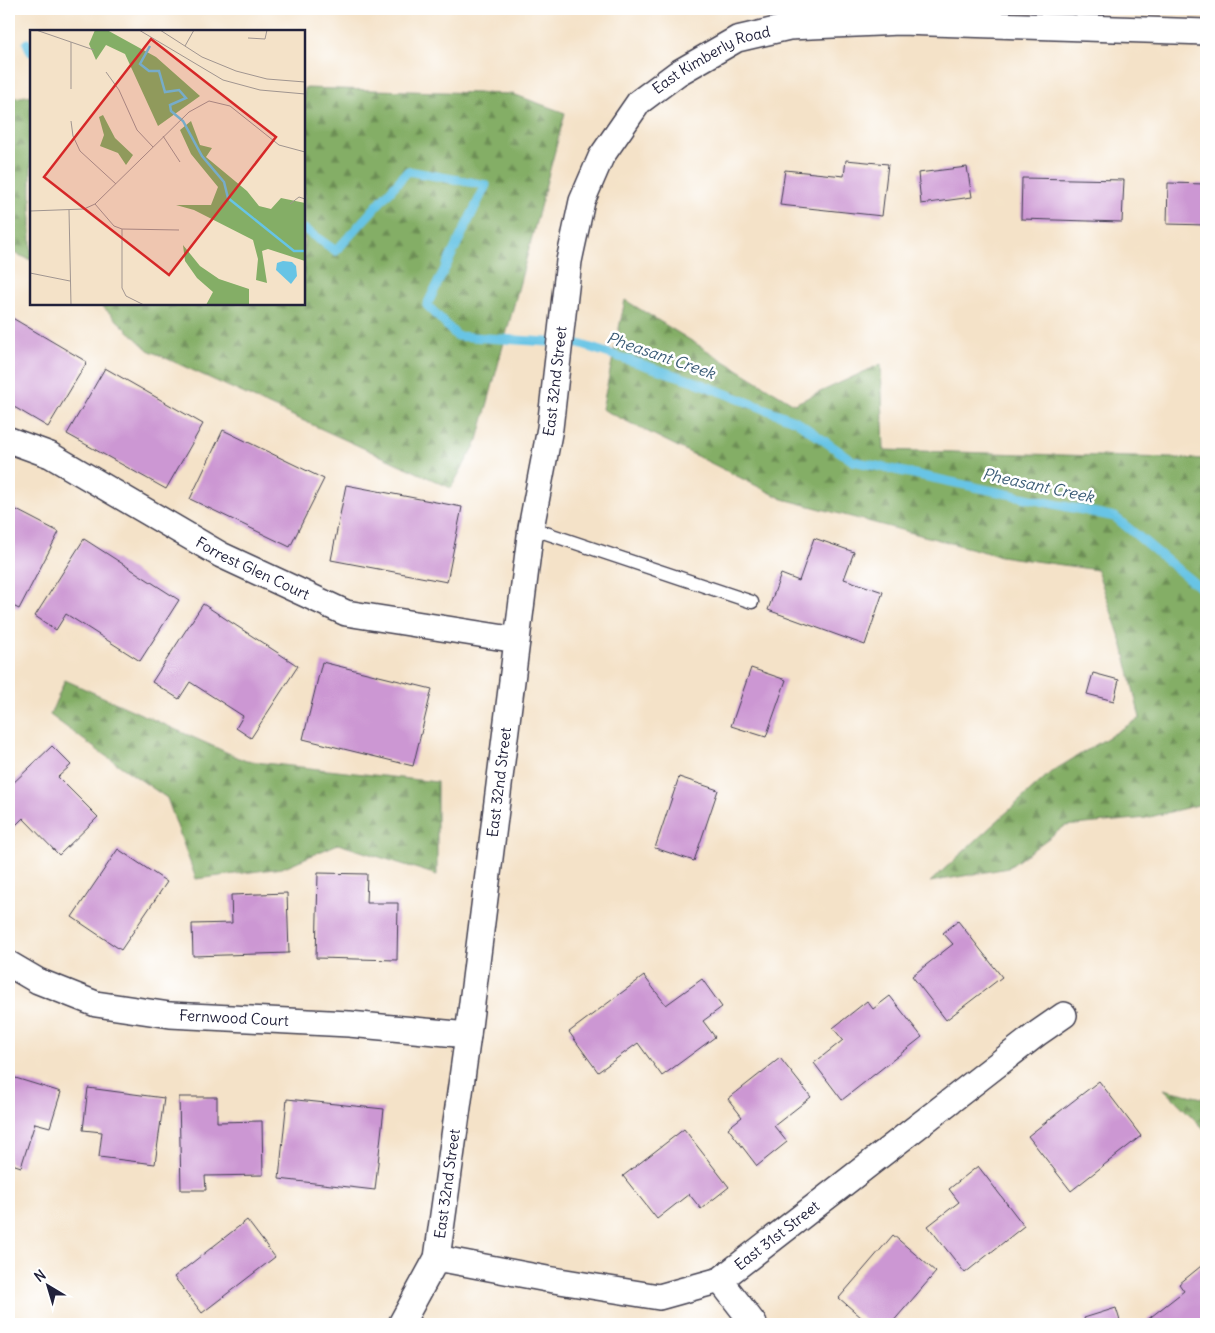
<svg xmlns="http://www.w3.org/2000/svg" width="1215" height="1333" viewBox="0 0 1215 1333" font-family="Delius,sans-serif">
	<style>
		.forest { fill: url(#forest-firs); stroke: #536850 }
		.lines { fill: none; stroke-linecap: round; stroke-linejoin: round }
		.stream { stroke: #67c4e5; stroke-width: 9 }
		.building { fill: #cc97d3 }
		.service-casing { stroke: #423f50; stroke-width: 15 }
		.minor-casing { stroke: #423f50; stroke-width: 28 }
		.service { stroke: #fff; stroke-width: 12 }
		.minor { stroke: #fff; stroke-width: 25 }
		.labels { text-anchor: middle; stroke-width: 5; stroke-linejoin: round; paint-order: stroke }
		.street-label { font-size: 15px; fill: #22223b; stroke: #fff }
		.water-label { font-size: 16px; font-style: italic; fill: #3a5b76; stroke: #fff }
		.inset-river { fill: none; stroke: #67c4e5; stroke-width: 2.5 }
		.inset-road { fill: none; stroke: #a09590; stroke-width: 1 }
		.view { fill: #d62828; fill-opacity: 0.15; stroke: #d62828; stroke-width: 2.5 }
		.inset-edge { fill: none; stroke: #22223b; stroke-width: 2.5 }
	</style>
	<defs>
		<pattern id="forest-firs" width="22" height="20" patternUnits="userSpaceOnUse" patternTransform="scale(1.25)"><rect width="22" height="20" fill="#84ae66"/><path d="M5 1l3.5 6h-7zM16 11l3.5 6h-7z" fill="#6c8d55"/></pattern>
	</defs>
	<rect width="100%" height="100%" fill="#fff"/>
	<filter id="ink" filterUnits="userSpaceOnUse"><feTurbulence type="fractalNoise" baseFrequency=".02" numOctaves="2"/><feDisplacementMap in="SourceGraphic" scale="10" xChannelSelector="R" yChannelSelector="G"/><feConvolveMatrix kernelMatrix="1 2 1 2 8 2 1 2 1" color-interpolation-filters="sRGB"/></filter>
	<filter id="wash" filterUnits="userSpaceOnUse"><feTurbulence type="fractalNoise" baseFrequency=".0096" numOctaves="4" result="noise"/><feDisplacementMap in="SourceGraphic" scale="20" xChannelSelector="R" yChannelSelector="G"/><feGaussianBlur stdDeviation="1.12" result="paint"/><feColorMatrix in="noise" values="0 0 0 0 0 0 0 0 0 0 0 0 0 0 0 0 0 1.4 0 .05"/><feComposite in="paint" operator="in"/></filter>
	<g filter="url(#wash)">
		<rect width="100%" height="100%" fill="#f4e2c8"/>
		<!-- forest -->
		<g class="forest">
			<path d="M304 88 513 94 565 113 478 440 451 488 148 350 100 304H304Z"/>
			<path d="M31 95V260L9 251V99Z"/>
			<path d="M625 300 794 404 881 364 884 450 1206 459V803L1146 818 1065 826 1008 868 930 882 1051 772 1140 718 1123 646 1097 570 1000 556 783 499 602 409Z"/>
			<path d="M65 680 246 761 437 782V875L338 844 282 868 196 879 167 798 100 752 50 715Z"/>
			<path d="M1164 1089 1206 1099V1131Z"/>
		</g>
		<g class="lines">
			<!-- stream -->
			<g class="stream">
				<path d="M27 43 31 52"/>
				<path d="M304 229 336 251 408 171 486 185 427 305 457 336 579 344 693 381 796 421 853 461 1115 517 1206 593"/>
			</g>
		</g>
		<g id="blocks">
			<!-- building -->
			<g class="building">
				<path d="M846 160 888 164 882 216 780 205 785 170 844 176Z"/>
				<path d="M967 167 972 197 921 204 918 173Z"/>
				<path d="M1022 178 1124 180 1122 222 1021 219Z"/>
				<path d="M1168 183 1206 184V225L1167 224Z"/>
				<path d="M9 316 87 362 48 427 9 404Z"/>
				<path d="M105 368 203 424 166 489 67 434Z"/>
				<path d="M223 430 324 479 290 547 190 499Z"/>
				<path d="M346 485 462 507 447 582 331 560Z"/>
				<path d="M9 506 59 532 19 609 9 604Z"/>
				<path d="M814 538 854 552 844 579 883 592 865 645 768 610 781 574 799 581Z"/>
				<path d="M84 539 179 600 140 661 66 614 56 630 35 616Z"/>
				<path d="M203 604 298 666 251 738 236 728 243 716 190 682 179 699 152 682Z"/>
				<path d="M322 662 432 689 413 766 303 739Z"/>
				<path d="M751 668 786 680 766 737 731 726Z"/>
				<path d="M1093 673 1119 680 1114 701 1087 694Z"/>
				<path d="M52 746 71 765 58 777 98 817 59 855 23 818 9 832V787Z"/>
				<path d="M679 777 718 790 694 861 655 848Z"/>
				<path d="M118 849 167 882 121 950 72 917Z"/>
				<path d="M318 873 367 874 366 903H398L397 960 316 958Z"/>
				<path d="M287 893 289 953 193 956 192 924 232 923 231 895Z"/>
				<path d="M958 921 1002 977 946 1020 912 976 953 944 943 933Z"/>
				<path d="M644 976 666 1005 702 979 722 1007 703 1021 715 1037 662 1076 638 1043 598 1072 569 1032Z"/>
				<path d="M890 996 922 1037 842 1100 814 1063 843 1040 833 1028 867 1001 873 1009Z"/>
				<path d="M780 1058 811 1097 774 1126 787 1142 757 1166 728 1128 742 1117 728 1099Z"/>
				<path d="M9 1076 61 1092 50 1127 35 1123 21 1167 9 1163Z"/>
				<path d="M1099 1081 1141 1136 1071 1191 1028 1136Z"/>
				<path d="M88 1088 164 1098 155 1164 99 1157 102 1132 83 1130Z"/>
				<path d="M179 1097H217V1122L262 1121 263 1175 205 1176 206 1190H181Z"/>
				<path d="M287 1099 384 1109 375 1190 279 1179Z"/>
				<path d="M684 1129 729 1187 701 1209 689 1194 657 1219 623 1176Z"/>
				<path d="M978 1166 1024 1226 965 1273 928 1226 959 1202 949 1189Z"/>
				<path d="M247 1220 275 1257 202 1313 174 1277Z"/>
				<path d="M893 1235 936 1272 891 1324H869L839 1298Z"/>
				<path d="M1206 1262V1324H1151L1147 1320 1184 1291 1179 1284Z"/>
				<path d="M1116 1308 1121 1324H1086L1084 1318Z"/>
			</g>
		</g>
	</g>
	<g filter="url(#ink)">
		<use href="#blocks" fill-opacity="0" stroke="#423f50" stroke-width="1"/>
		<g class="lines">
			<!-- service casing -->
			<g class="service-casing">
				<path id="service" d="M531 528 752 602"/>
			</g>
			<!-- minor casing -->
			<g class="minor-casing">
				<g id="minor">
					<path id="s1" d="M9 440 50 455 221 555 346 613 517 640"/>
					<path id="s2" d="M9 964 38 981 96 1004 170 1015 349 1024 468 1035"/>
					<path id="s3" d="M437 1258 547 1279 659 1297 720 1280 1038 1033 1064 1015"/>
					<path d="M720 1280 754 1324"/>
					<path id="s4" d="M401 1324 437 1258 468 1035 531 528 550 428 569 261 582 201 601 157 639 102 678 73 737 39 789 27 900 22 1206 32"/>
				</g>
			</g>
			<!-- service -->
			<use href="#service" class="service"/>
			<!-- minor -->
			<use href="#minor" class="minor"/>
		</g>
	</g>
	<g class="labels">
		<!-- street labels -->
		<g class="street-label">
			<text dy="5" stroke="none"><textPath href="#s4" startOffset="1342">East Kimberly Road</textPath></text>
			<text dy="5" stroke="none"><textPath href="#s4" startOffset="960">East 32nd Street</textPath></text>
			<text dy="5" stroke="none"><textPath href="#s1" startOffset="276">Forrest Glen Court</textPath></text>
			<text dy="5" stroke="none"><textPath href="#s4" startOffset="555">East 32nd Street</textPath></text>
			<text dy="5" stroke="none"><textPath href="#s2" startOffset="235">Fernwood Court</textPath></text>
			<text dy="5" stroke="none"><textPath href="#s4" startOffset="150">East 32nd Street</textPath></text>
			<text dy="5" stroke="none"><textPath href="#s3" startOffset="361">East 31st Street</textPath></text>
		</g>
		<!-- water labels -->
		<g class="water-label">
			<text transform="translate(661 355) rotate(19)" y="6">Pheasant Creek</text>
			<text transform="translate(1038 485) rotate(12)" y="6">Pheasant Creek</text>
		</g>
	</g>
	<!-- overview -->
	<g transform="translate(30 30)">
		<rect width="275" height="275" fill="#f4e2c8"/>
		<path d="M65 0H77L126 27 170 66 128 96 95 24 76 15 66 30 59 14ZM73 85 85 108 103 125 96 135 88 123 70 116 74 105 69 87ZM161 91 170 115 182 118 176 127 217 161 229 176 241 179 251 168 275 173V251V231L238 219 232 221 237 253 226 250 228 229 223 210 164 180 146 175H181L188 157 161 124 150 100ZM153 215 170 236 189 249 219 259V275H176L183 262 167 248 155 231Z" fill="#84ae66"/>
		<path d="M253 231 262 232 266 236 267 246 261 254 246 240 247 233Z" fill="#67c4e5"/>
		<path class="inset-river" d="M120 16 110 34 119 41H129L135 62 149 60 156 68 140 75 141 81 153 91 172 126 194 152 198 168 264 221H275"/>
		<path class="inset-road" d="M6 0 64 20M109 0 193 50 230 60 275 64M130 0 172 27 206 41 237 49 275 52M218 8 235 9 237 0M41 12V59M155 16 164 0M76 42 89 60 107 100 123 117M41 91 43 106 50 121 86 154M133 106 150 132M65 174 84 196 92 199 149 200M260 174 269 167 275 169M39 180 41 275M0 181 54 179 65 174 159 82 179 71 200 76 249 115 275 122M92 199V258L96 266 114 275M0 243 40 251"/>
		<path class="view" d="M121 9 246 107 139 245 14 147Z"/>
		<rect width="275" height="275" class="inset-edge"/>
	</g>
	<!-- margin -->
	<rect width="1215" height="1333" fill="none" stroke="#fff" stroke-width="30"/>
	<!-- north arrow -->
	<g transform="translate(48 1286) rotate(322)" stroke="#ffffff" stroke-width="4" paint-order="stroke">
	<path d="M0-4L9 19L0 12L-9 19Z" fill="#22223b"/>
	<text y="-8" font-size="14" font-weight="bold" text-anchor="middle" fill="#22223b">N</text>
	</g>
</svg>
